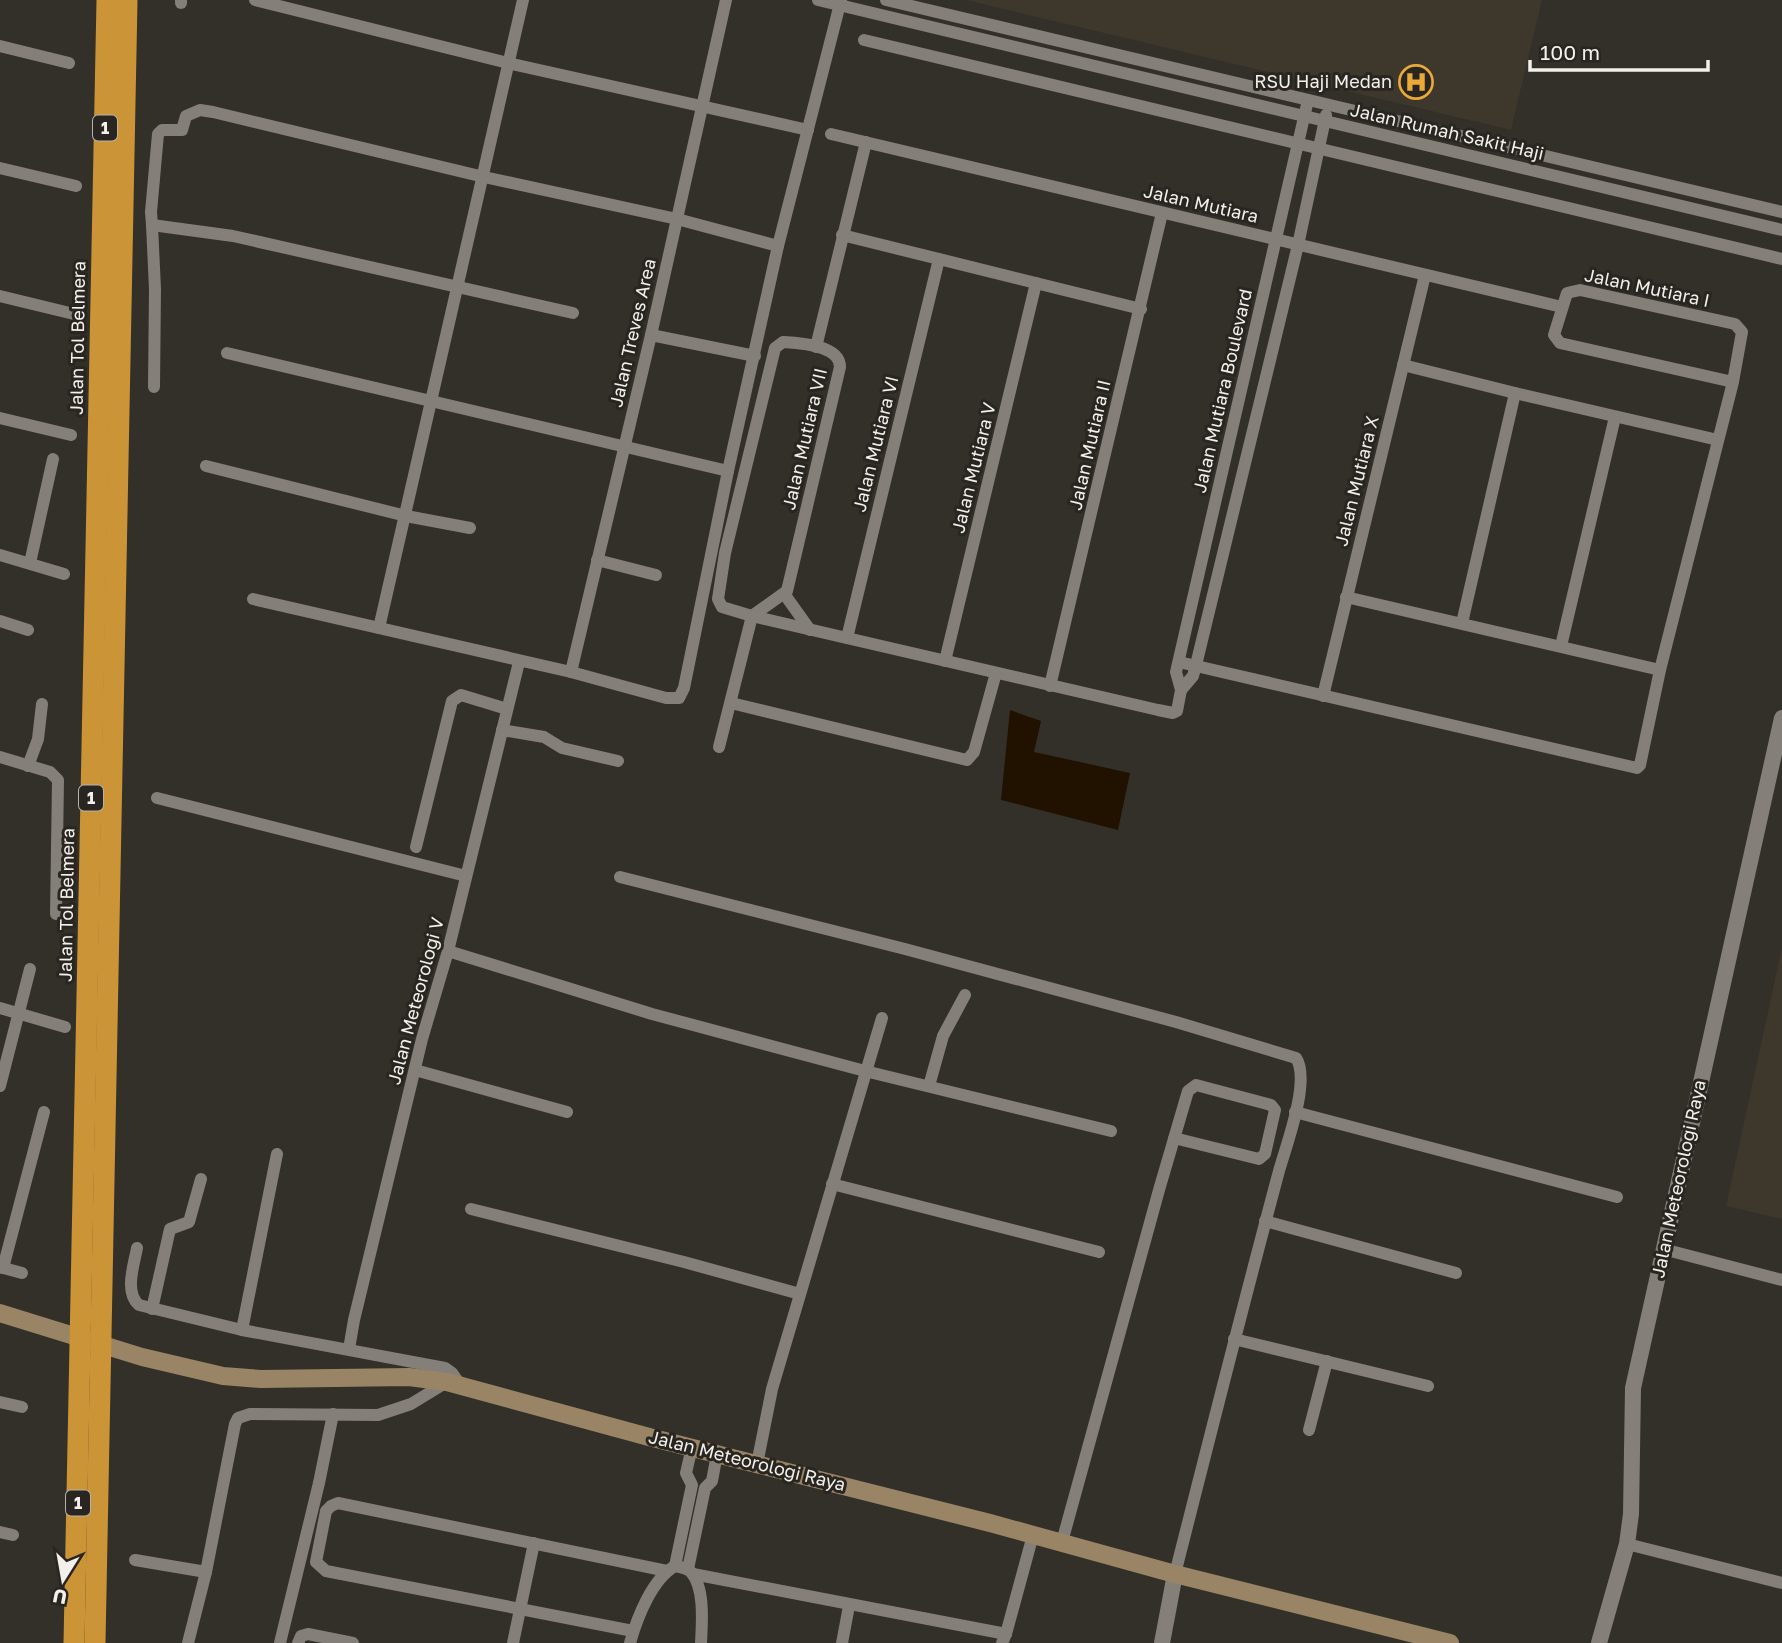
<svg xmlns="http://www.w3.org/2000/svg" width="1782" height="1643" viewBox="0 0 1782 1643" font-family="'Golos Text',sans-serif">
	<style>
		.built { fill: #3e372c }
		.water { fill: #211200 }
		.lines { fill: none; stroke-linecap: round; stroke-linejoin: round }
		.minor { stroke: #847f79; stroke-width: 12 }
		.tertiary { stroke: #847f79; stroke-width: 16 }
		.secondary { stroke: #998565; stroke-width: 18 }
		.motorway { stroke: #cb9437; stroke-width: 21 }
		.labels { text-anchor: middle; stroke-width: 6; stroke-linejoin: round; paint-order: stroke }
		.shield { fill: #292520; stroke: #b6b3af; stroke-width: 2 }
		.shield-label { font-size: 16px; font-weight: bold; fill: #f3f0ec }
		.poi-label { font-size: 18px; fill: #f3f0ec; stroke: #292520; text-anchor: end }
		.street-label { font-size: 18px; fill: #f3f0ec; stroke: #292520 }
	</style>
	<rect width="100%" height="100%" fill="#332f29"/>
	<!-- built -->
	<g class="built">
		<path d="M966 0H1542L1511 130Z"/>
		<path d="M1782 947V1219L1726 1206Z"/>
	</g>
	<!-- water -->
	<path class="water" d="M1010 710 1041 721 1034 752 1130 773 1118 830 1001 800Z"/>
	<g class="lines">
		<!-- minor -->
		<g class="minor">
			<path d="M255 0 508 63 808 130"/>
			<path d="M818 0 1782 230"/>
			<path d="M886 0 1782 212"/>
			<path d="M181 3V0"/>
			<path d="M864 40 1782 259"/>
			<path d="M0 46 69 63"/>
			<path d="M831 134 1562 307"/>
			<path d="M0 168 76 186"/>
			<path d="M152 225 151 212 158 134 162 130H182L186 116 200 110 213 112 484 177 677 219 778 246"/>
			<path d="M842 235 1141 309"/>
			<path d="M0 296 78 315"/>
			<path d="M651 335 755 356"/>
			<path d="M816 347 866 142"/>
			<path d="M227 353 728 471"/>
			<path d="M1403 365 1515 393 1718 440"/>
			<path d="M154 387 155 289 152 225 233 236 573 313"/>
			<path d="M0 418 71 435"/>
			<path d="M206 466 406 516 470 528"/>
			<path d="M0 555 64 574"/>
			<path d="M597 560 656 575"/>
			<path d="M30 563 53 459"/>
			<path d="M785 595 810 630"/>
			<path d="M1346 597 1660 670"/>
			<path d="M253 599 571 672 666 698H679L684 688 728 471 778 246 841 0"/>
			<path d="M752 616 787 591 840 367C840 345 800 343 783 342L775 348 725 553 718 599 722 607 752 616 1158 710 1173 713 1177 711 1181 690 1176 672 1308 100"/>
			<path d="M0 621 28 630"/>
			<path d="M1462 623 1515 393"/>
			<path d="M379 628 523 0"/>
			<path d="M847 638 939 259"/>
			<path d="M1561 646 1615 417"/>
			<path d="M945 661 1036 283"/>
			<path d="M1179 662 1637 768 1640 765 1660 670 1733 382 1742 332 1735 324 1580 290 1567 293 1554 335 1560 343 1733 382"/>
			<path d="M571 672 651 335 726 0"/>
			<path d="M1050 686 1162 213"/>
			<path d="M1181 690 1193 676 1196 665 1298 245 1326 115"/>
			<path d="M1323 696 1425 275"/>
			<path d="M731 703 967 760 974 752 996 673"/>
			<path d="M502 730 544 737 562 748 618 761"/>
			<path d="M719 747 752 616"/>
			<path d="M0 757 50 772 58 780 56 914"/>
			<path d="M28 766 38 739 42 704"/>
			<path d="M157 798 466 876"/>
			<path d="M416 847 452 701 461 695 507 709"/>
			<path d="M620 877 905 949 1176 1022 1296 1058C1311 1080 1286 1146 1279 1171 1243 1305 1209 1440 1175 1574"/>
			<path d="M448 951 652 1014 865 1071 1111 1131"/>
			<path d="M0 1008 65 1027"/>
			<path d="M415 1070 567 1112"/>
			<path d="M0 1086 30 969"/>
			<path d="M929 1086 943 1036 965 995"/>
			<path d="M1295 1112 1617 1197"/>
			<path d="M832 1184 1099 1252"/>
			<path d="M471 1209 684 1262 800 1294"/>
			<path d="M1265 1221 1456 1273"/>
			<path d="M137 1248C134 1265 124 1292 139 1305L242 1330 445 1368 452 1373 461 1386"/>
			<path d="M1663 1249 1782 1280"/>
			<path d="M0 1267 22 1273"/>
			<path d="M3 1268 44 1112"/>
			<path d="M152 1309 170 1229 189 1222 201 1179"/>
			<path d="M242 1330 277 1154"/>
			<path d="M1234 1339 1428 1386"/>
			<path d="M349 1349 354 1320 422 1039 448 951 519 662"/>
			<path d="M0 1402 22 1407"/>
			<path d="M1309 1430 1327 1361"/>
			<path d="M757 1464 772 1389 882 1018"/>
			<path d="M0 1532 13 1535"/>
			<path d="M1062 1542 1159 1190 1188 1091 1196 1085 1271 1105 1275 1110 1265 1154 1259 1159 1174 1138"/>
			<path d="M1627 1544 1782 1583"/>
			<path d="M135 1560 206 1572"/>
			<path d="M675 1566 692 1485 686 1473 692 1447"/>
			<path d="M688 1569 705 1488 712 1481 717 1454"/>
			<path d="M693 1574 1006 1634"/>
			<path d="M633 1631 326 1571 316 1562 326 1511 331 1506 338 1503 667 1571"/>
			<path d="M188 1643 206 1572 235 1424 238 1418 250 1414 378 1415 411 1404 447 1382"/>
			<path d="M280 1643 319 1483 333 1414"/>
			<path d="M298 1643 301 1636 308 1634 353 1643"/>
			<path d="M513 1643 534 1543"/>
			<path d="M630 1643C637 1618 652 1579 675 1566 681 1567 687 1568 691 1572 705 1588 702 1623 701 1643"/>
			<path d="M842 1643 849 1606"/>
			<path d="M1002 1643 1006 1634 1033 1535"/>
		</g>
		<!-- tertiary -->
		<g class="tertiary">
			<path d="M1162 1643 1175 1574"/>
			<path d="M1599 1643 1627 1544 1631 1514 1633 1388 1782 718"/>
		</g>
		<!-- secondary -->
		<path class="secondary" d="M0 1313 142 1357 223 1376 261 1379 409 1377 447 1382 649 1437 990 1523 1175 1574 1450 1643"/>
		<!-- motorway -->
		<g class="motorway">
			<path d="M74 1643 107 0"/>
			<path d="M95 1643 127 0"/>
		</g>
	</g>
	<!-- icons -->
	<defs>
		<g id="hospital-ring" transform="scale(1.75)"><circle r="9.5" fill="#292520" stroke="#eaaa39" stroke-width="1.5"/><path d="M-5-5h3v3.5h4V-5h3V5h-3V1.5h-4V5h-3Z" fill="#eaaa39"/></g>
	</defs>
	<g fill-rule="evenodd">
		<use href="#hospital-ring" x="1416" y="82"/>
	</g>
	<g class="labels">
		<!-- shield labels -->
		<g class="shield">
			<rect x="93" y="115.5" width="24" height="25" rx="5"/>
			<rect x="79" y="785.5" width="24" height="25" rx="5"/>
			<rect x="66" y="1490.5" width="24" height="25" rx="5"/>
		</g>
		<g class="shield-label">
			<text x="105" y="134">1</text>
			<text x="91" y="804">1</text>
			<text x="78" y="1509">1</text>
		</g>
		<!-- poi labels -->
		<g class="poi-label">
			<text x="1392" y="88">RSU Haji Medan</text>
		</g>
		<!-- street labels -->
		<g class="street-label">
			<text transform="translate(1447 132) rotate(13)" y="6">Jalan Rumah Sakit Haji</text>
			<text transform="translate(1201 204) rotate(13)" y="6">Jalan Mutiara</text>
			<text transform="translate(1647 288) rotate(12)" y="6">Jalan Mutiara I</text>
			<text transform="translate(633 333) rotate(-77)" y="6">Jalan Treves Area</text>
			<text transform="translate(78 338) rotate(-89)" y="6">Jalan Tol Belmera</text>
			<text transform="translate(1223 391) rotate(-77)" y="6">Jalan Mutiara Boulevard</text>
			<text transform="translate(805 439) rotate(-77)" y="6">Jalan Mutiara VII</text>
			<text transform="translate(876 444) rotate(-76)" y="6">Jalan Mutiara VI</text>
			<text transform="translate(1090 445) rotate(-77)" y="6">Jalan Mutiara II</text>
			<text transform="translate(974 468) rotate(-76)" y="6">Jalan Mutiara V</text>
			<text transform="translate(1357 481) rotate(-76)" y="6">Jalan Mutiara X</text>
			<text transform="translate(67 905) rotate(-89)" y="6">Jalan Tol Belmera</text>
			<text transform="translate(416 1001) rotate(-75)" y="6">Jalan Meteorologi V</text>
			<text transform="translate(1679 1179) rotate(-78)" y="6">Jalan Meteorologi Raya</text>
			<text transform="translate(747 1461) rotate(14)" y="6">Jalan Meteorologi Raya</text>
		</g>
	</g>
	<!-- north arrow -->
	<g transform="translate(63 1580) rotate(191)" stroke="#292520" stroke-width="5" paint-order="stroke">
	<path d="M0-5L12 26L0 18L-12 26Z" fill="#f3f0ec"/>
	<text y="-10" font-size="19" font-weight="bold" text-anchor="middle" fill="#f3f0ec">U</text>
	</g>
	<!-- scale -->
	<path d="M1530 60v10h178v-10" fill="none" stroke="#f3f0ec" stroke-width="3.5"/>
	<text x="1540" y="60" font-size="21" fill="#f3f0ec" stroke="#292520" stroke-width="5" paint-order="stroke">100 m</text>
</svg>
